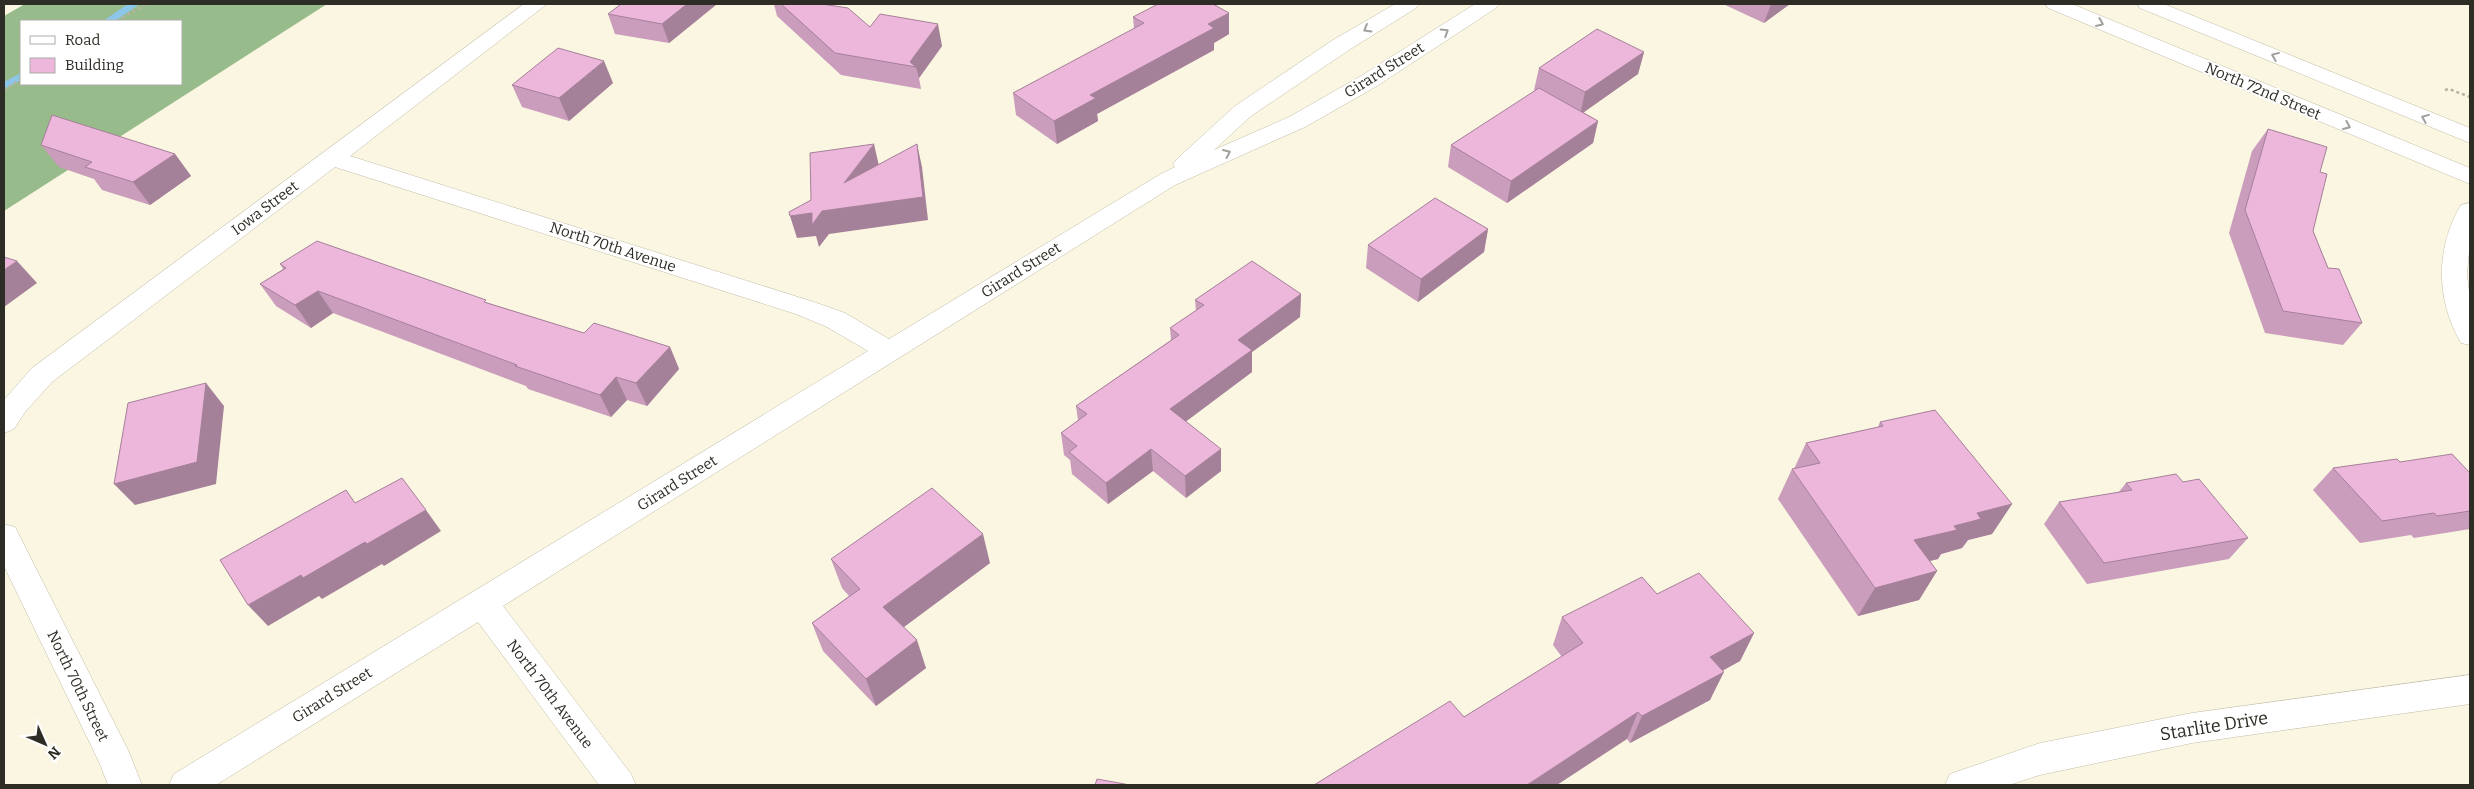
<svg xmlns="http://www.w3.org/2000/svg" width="2474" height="789" viewBox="0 0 2474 789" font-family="Bitter,serif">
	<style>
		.forest { fill: #98bb8b; fill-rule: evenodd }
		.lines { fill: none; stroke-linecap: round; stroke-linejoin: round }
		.stream { fill: #8cc6e8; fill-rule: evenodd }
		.minor-casing { stroke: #c2bea9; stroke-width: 1 }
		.major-casing { stroke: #c2bea9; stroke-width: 1 }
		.path { stroke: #b6b3a3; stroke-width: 2.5; stroke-dasharray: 3 3; stroke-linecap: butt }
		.minor { fill: #fff; fill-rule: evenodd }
		.major { fill: #fff; fill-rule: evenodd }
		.wall { fill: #cb9dbc }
		.shaded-wall { fill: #a58099 }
		.building { fill: #ecb7db; stroke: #a58099 }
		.oneway { stroke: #a1a09d }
		.labels { text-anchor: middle; stroke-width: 4; stroke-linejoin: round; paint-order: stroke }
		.street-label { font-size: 15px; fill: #2e2d25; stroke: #fff }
		.near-street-label { font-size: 18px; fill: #2e2d25; stroke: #fff }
	</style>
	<rect width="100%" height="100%" fill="#faf6e1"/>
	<!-- forest -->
	<path class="forest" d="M25 4H327L4 211V16ZM21 21H181V84H21Z"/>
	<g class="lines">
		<!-- stream -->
		<g class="stream">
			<path d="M128 4H140L115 21H103Z"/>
			<path d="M21 73V80L4 89V82Z"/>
		</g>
		<!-- minor casing -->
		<g class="minor-casing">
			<g id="minor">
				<path d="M524 4H547L350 156 814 302 845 313 889 339 1159 175 1175 167 1173 164 1177 159 1235 106 1333 40 1395 4H1419L1416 8 1349 50 1251 116 1214 150 1289 117 1361 76 1475 4H1499L1496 8 1377 86 1305 127 1175 185 503 606 631 774 636 785H599L478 622 216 785H169L174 774 868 351 827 327 796 314 335 167 52 382 25 412 14 429 4 433V400L32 368Z"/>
				<path d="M2470 203V240L2467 274 2470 301V345L2461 343C2436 300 2435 248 2461 205Z"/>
				<path d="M4 524 15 527 128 750 142 785H108L100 764 4 566Z"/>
				<path d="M2470 675V704L2192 743 2040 775 2009 785H1945L1950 774 2040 743 2192 713Z"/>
			</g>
		</g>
		<!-- major casing -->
		<g class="major-casing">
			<g id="major">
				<path d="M2045 4H2072L2470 168V184L2048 8Z"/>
				<path d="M2137 4H2164L2470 128V143L2140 8Z"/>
			</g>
		</g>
		<!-- path -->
		<g class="path">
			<path d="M117 21 146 4"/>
			<path d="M4 90 21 79"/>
			<path d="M2445 90 2449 89 2470 97"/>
		</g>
		<!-- minor -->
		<use href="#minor" class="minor"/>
		<!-- major -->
		<use href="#major" class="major"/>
	</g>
	<!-- wall -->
	<g class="wall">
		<path d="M717 4 669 43 615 34 608 14Z"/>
		<path d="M774 4H822L870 27 942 46 919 78 921 89 841 75 777 16Z"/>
		<path d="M1723 4H1790L1764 23Z"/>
		<path d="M1133 17 1229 34 1214 43V50L1097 114 1098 121 1057 144 1016 115 1013 93 1134 29Z"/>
		<path d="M1644 52 1638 74 1583 112 1598 121 1593 143 1507 203 1448 167 1451 145 1535 91 1534 90 1539 68Z"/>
		<path d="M613 83 569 121 522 107 512 85Z"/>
		<path d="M2268 129 2320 172 2313 231 2328 268 2362 323 2343 345 2265 333 2229 233 2252 151Z"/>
		<path d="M41 145 175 154 191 176 150 205 102 190 94 179 59 167Z"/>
		<path d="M1488 229 1484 252 1418 302 1366 268 1368 245Z"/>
		<path d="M280 264 488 303 584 333 670 347 679 369 647 406 627 400 611 417 528 389 526 386 333 313 311 328 276 306 260 284 283 269Z"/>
		<path d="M1301 294 1300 317 1252 352V372L1186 421 1221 471 1186 498 1153 471 1108 504 1072 474 1070 460 1064 455 1061 433 1078 420 1076 406 1171 340 1170 328 1196 311 1195 300Z"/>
		<path d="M1880 422 2012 504 1992 534 1968 540 1962 548 1941 554 1938 559 1930 561 1937 571 1919 600 1858 616 1778 499 1792 469H1794L1806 443 1878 427Z"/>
		<path d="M2400 462 2470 473V529L2414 538 2411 535 2360 543 2313 490 2333 468Z"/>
		<path d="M2183 482 2248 538 2229 559 2087 584 2044 524 2059 502 2118 493 2126 483Z"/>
		<path d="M831 559 990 563 904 627 926 668 876 706 823 651 812 623 849 596 842 588Z"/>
		<path d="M1657 594 1754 633 1740 661 1722 671 1710 700 1630 743 1627 739 1464 717 1562 657 1553 645 1562 617Z"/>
	</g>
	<!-- shaded-wall -->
	<g class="shaded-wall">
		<path d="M687 4H717L669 43 662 24Z"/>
		<path d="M1771 4H1790L1764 23Z"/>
		<path d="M1229 13V34L1214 43V50L1097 114 1098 121 1057 144 1054 121 1090 95 1208 24Z"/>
		<path d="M938 24 942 46 919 78 916 67 910 62Z"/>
		<path d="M1644 52 1638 74 1580 115 1585 92Z"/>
		<path d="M604 61 613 83 569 121 559 98Z"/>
		<path d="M1598 121 1593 143 1507 203 1511 181Z"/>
		<path d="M874 144 879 166 844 183Z"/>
		<path d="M917 144 922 167 928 220 829 234 819 247 816 236 797 238 790 216 822 211Z"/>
		<path d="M175 154 191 176 150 205 133 182Z"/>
		<path d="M1488 229 1484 252 1418 302 1421 279Z"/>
		<path d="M17 261 37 283 4 307V270Z"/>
		<path d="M318 291 333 313 311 328 295 305Z"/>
		<path d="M1301 294 1300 317 1252 352V372L1172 432 1170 409 1238 340Z"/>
		<path d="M670 347 679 369 647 406 636 383Z"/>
		<path d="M616 377 627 400 611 417 600 395Z"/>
		<path d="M206 383 224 406 216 484 135 505 114 484Z"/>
		<path d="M1151 449 1153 471 1108 504 1106 483Z"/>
		<path d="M1221 449V471L1186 498 1185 476Z"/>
		<path d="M2012 504 1992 534 1968 540 1962 548 1941 554 1938 559 1896 569 1914 540 1954 526 1977 513Z"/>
		<path d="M426 510 441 531 384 566 382 564 322 599 319 596 268 626 248 605 301 575 365 542Z"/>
		<path d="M983 534 990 563 893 635 883 607Z"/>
		<path d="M1937 571 1919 600 1858 616 1875 588Z"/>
		<path d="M1754 633 1740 661 1696 685 1710 657Z"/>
		<path d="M917 640 926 668 876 706 866 679Z"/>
		<path d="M1724 672 1710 700 1630 743 1642 716Z"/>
		<path d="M1638 712 1627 739 1557 785H1527Z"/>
	</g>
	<!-- building -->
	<g class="building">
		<path d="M621 4H687L662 24 608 14Z"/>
		<path d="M781 4H822L848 8 870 27 880 14 938 24 910 62 916 67 835 53Z"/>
		<path d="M1158 4H1213L1229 13 1208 24 1214 28 1090 95 1096 98 1054 121 1013 93 1144 23 1133 17Z"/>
		<path d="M1597 29 1644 52 1585 92 1539 68Z"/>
		<path d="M558 48 604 61 559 98 512 85Z"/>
		<path d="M1539 88 1598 121 1511 181 1451 145Z"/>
		<path d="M52 115 175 154 133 182 85 167 92 162 41 145Z"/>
		<path d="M2268 129 2327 147 2320 172 2327 174 2313 231 2328 268 2339 269 2362 323 2283 311 2245 210Z"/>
		<path d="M874 144 844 183 917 144 923 197 822 211 812 225V213L790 216 789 212 811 200 810 153Z"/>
		<path d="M1435 198 1488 229 1421 279 1368 245Z"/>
		<path d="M317 241 486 300 484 302 584 333 594 323 670 347 636 383 616 377 600 395 515 366 517 365 318 291 295 305 260 284 286 268 280 264Z"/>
		<path d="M4 257 17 261 4 270Z"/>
		<path d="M1252 261 1301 294 1238 340 1252 350 1170 409 1221 449 1185 476 1151 449 1106 483 1069 452 1077 446 1061 433 1087 414 1076 406 1179 335 1170 328 1204 305 1195 300Z"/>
		<path d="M206 383 197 462 114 484 128 403Z"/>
		<path d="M1935 410 2012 504 1977 513 1981 519 1954 526 1957 530 1914 540 1937 571 1875 588 1792 469 1820 463 1806 443 1883 426 1880 422Z"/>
		<path d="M2452 454 2470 473V511L2437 516 2434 513 2382 521 2333 468 2397 459 2400 462Z"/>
		<path d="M2176 474 2183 482 2199 479 2248 538 2104 563 2059 502 2132 490 2126 483Z"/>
		<path d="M402 478 426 510 367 544 365 542 303 578 301 575 248 605 220 560 346 490 355 503Z"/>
		<path d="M932 488 983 534 883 607 917 640 866 679 812 623 860 589 831 559Z"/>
		<path d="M1699 573 1754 633 1710 657 1724 672 1642 716 1638 712 1527 785H1314L1450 701 1464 717 1583 643 1562 617 1642 577 1657 594Z"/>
		<path d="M1097 779 1130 785H1095Z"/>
	</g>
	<!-- one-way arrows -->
	<defs><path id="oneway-chevron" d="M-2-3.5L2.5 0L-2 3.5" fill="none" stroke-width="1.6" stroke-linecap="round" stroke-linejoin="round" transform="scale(1.25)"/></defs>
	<g class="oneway">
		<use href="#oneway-chevron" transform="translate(2100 23) rotate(23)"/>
		<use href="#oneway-chevron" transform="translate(1367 29) rotate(149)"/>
		<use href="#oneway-chevron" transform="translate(1445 32) rotate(-32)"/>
		<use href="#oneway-chevron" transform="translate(2275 56) rotate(-158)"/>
		<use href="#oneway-chevron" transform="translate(2425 118) rotate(-158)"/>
		<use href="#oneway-chevron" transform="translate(2347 126) rotate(23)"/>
		<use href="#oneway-chevron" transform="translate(1227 153) rotate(-24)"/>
	</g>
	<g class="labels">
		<!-- street labels -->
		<g class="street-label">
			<text transform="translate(1384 70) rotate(-32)" y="5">Girard Street</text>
			<text transform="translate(2263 91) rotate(23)" y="5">North 72nd Street</text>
			<text transform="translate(265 208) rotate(-37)" y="5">Iowa Street</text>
			<text transform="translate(613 247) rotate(18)" y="5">North 70th Avenue</text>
			<text transform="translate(1021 270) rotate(-32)" y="5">Girard Street</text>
			<text transform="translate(677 483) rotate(-32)" y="5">Girard Street</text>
			<text transform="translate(78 686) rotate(64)" y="5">North 70th Street</text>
			<text transform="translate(550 694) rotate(53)" y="5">North 70th Avenue</text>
			<text transform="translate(332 695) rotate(-32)" y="5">Girard Street</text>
		</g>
		<!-- near-street labels -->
		<g class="near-street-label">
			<text transform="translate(2214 726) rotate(-9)" y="6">Starlite Drive</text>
		</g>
	</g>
	<!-- border -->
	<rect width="2474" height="789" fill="none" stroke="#2e2d25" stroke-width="10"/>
	<!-- legend -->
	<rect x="20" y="20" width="162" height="65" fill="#ffffff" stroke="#ababa8"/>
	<rect x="30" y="36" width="25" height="8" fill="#ffffff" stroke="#ababa8"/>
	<text x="65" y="45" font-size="15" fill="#2e2d25">Road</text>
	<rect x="30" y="58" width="25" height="15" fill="#ecb7db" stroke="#ababa8"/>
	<text x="65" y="70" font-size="15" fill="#2e2d25">Building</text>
	<!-- north arrow -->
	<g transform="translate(45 744) rotate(135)" stroke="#ffffff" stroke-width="4" paint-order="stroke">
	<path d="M0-4L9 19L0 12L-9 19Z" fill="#2e2d25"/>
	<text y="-8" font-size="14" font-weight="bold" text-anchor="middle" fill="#2e2d25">N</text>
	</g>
</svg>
